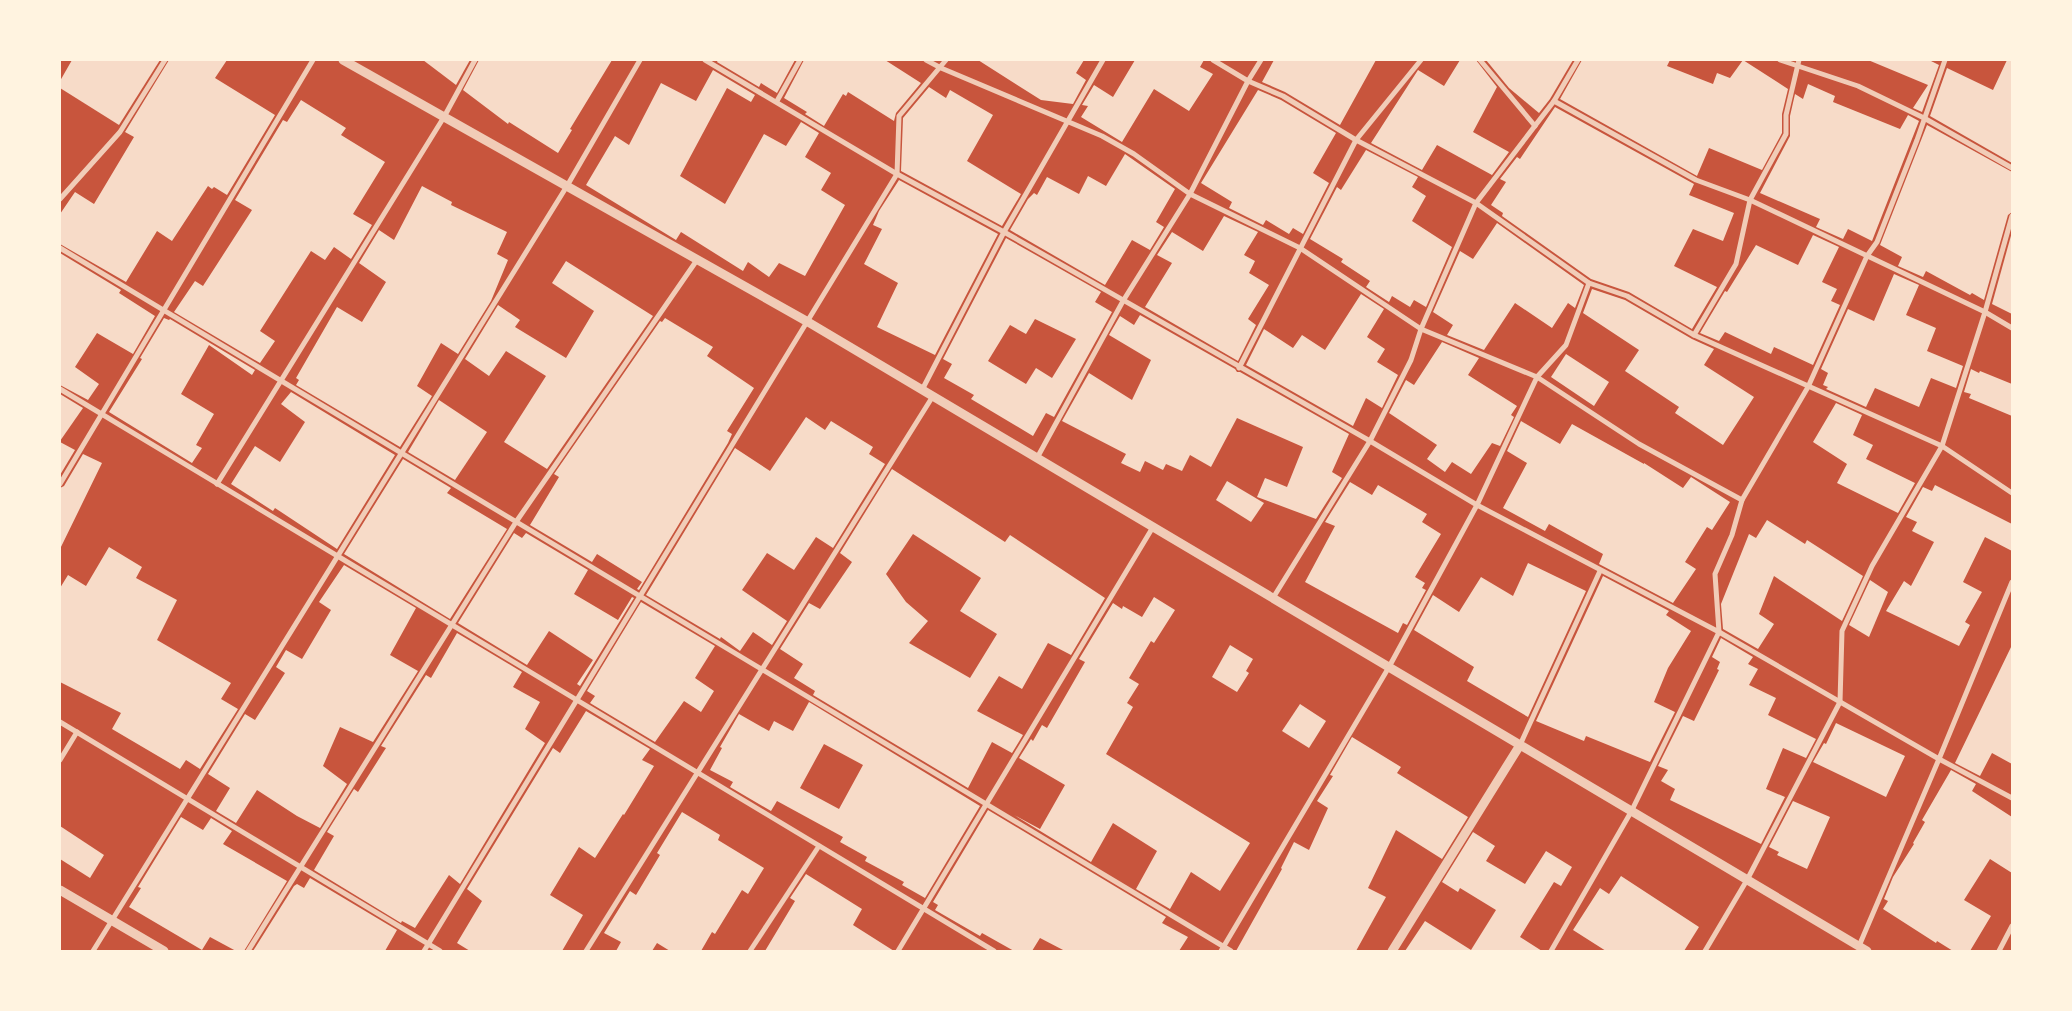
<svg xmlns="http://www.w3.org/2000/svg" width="2072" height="1011" viewBox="0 0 2072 1011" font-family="'Golos Text',sans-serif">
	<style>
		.building { fill: #f7dbc8; fill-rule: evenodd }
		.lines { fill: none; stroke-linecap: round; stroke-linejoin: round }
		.minor { stroke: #f1ccb7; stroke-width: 5 }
		.tertiary { stroke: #f1ccb7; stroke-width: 9 }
	</style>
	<rect width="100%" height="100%" fill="#c8553d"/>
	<!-- building -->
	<g class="building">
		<path d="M72 60H160L119 125 60 88V81Z"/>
		<path d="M169 60H227L215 78 275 115 227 195 214 187 212 189 208 186 172 241 157 231 126 282 60 244V214L75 192 94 204 134 137 125 132Z"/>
		<path d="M423 60H470L456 85Z"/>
		<path d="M479 60H612L570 129 572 130 558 153 509 122 508 124 463 90Z"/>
		<path d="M718 60H795L777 93 761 83 759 87 717 62Z"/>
		<path d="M804 60H885L921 83 896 113 894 121 848 92 846 96 843 94 824 126 805 114 807 112 784 98Z"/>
		<path d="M978 60H1084L1076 73 1086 80 1073 104 1041 100Z"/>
		<path d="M1135 60H1204L1200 67 1213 74 1189 111 1154 89 1122 142 1081 117 1088 106 1082 105 1094 85 1113 97Z"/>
		<path d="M1274 60H1376L1340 125 1285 92 1262 82Z"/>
		<path d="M1460 60H1476L1497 87 1473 132 1509 152 1492 175 1437 145 1422 170 1371 143 1418 70 1444 86Z"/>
		<path d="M1486 60H1573L1550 99 1539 113 1509 88Z"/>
		<path d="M1582 60H1670L1667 66 1713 84 1717 73 1730 78 1743 60 1788 89 1782 114V133L1762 170 1709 148 1697 176 1560 99Z"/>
		<path d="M1868 60H1929L1939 65 1922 112 1913 108 1928 85Z"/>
		<path d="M2007 60H2012V163L1930 116 1947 68 1993 90Z"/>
		<path d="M713 70 755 95 751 102 727 88 680 176 725 204 764 134 786 146 801 122 819 133 805 157 831 173 821 190 845 205 805 276 779 263 769 277 748 262 743 271 681 232 676 240 586 185 615 136 629 145 661 83 696 101Z"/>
		<path d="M1808 84 1835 96 1833 102 1900 129 1908 115 1919 121 1872 241 1848 229 1843 239 1816 227 1820 219 1760 193 1790 136V116L1795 94 1803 99Z"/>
		<path d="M929 87 946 98 950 90 993 115 967 161 1021 194 1002 226 901 171 903 118Z"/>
		<path d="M1258 90 1281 100 1336 133 1313 173 1329 183 1303 234 1293 228 1289 234 1266 220 1263 225 1229 208 1232 202 1201 183Z"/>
		<path d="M301 100 346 128 341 135 385 162 353 214 372 225 351 259 334 247 325 260 311 251 260 331 275 341 260 363 174 312 195 281 203 286 252 210 235 200 283 120 287 122Z"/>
		<path d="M1555 107 1694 184 1689 195 1734 213 1723 241 1693 229 1674 266 1717 287 1692 329 1629 292 1591 279 1502 216 1503 213 1491 205 1506 182 1500 179 1517 157 1520 159Z"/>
		<path d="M1927 125 2012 172V212L2008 215 1984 300 1972 293 1970 295 1926 271 1923 277 1898 266 1902 257 1880 245Z"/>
		<path d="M1366 150 1418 177 1412 187 1426 196 1412 221 1452 247 1426 307 1414 300 1410 307 1392 296 1389 302 1366 287 1370 281 1341 262 1343 259 1310 239 1337 187 1341 190Z"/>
		<path d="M1125 154 1175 189 1156 222 1164 227 1150 250 1132 240 1105 285 1010 230 1028 199 1034 193 1037 195 1047 177 1079 194 1088 176 1106 186Z"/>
		<path d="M899 180 998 234 935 355 877 327 898 283 864 264 882 229 873 225 879 211Z"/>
		<path d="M422 186 452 202 451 205 507 232 497 254 508 260 491 301 458 354 441 343 417 386 432 396 400 447 296 385 299 380 296 378 337 307 362 322 386 282 359 263 379 230 394 240Z"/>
		<path d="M1224 216 1258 232 1244 255 1255 261 1249 273 1269 285 1248 319 1256 325 1238 361 1145 307 1172 263 1157 255 1172 232 1203 251Z"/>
		<path d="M1497 223 1584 285 1575 308 1568 303 1552 328 1515 303 1484 350 1447 335 1453 325 1433 312 1460 251 1473 259Z"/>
		<path d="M2012 232V314L1992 304Z"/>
		<path d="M1813 235 1839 247 1822 282 1837 289 1831 301 1840 305 1813 365 1774 347 1771 354 1725 332 1719 341 1700 333 1725 291 1727 292 1756 245 1798 265Z"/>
		<path d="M1006 238 1101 292 1095 302 1112 312 1054 417 1046 413 1033 436 971 399 974 395 944 378 952 364 943 359ZM1035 319 1076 339 1052 378 1036 368 1026 384 988 361 1010 325 1026 334Z"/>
		<path d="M60 253 121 290 119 293 155 316 133 354 97 333 75 367 99 384 88 400 60 385Z"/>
		<path d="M566 261 653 316 547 469 504 442 546 376 506 351 489 376 465 359 498 305 520 320 515 327 566 358 594 311 552 283Z"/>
		<path d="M1894 274 1919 285 1906 315 1936 328 1927 351 1963 366 1956 388 1931 378 1919 407 1875 388 1866 407 1826 389 1828 387 1823 385 1828 373 1821 369 1848 309 1874 321Z"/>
		<path d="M1592 289 1625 300 1692 339 1714 349 1704 365 1754 397 1723 445 1675 413 1679 407 1625 371 1639 350 1583 313Z"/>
		<path d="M1361 294 1384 309 1367 337 1385 349 1377 362 1398 375 1382 408 1366 398 1353 426 1246 365 1264 329 1293 348 1302 335 1325 350Z"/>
		<path d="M1140 315 1235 369 1237 372H1240L1349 434 1332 472 1342 478 1316 519 1257 497 1265 478 1287 487 1303 447 1237 418 1211 467 1190 455 1182 471 1166 464 1163 470 1145 461 1140 472 1121 463 1126 454 1062 421 1089 373 1132 400 1151 360 1109 335 1120 316 1134 325Z"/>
		<path d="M164 318 169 320 170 319 255 370 252 375 209 345 181 394 214 414 196 445 202 448 192 463 109 412 142 359 140 358Z"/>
		<path d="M665 318 713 347 707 356 754 388 727 431 732 434 728 443 639 590 637 589 642 582 597 554 592 562 530 525 559 477 554 474 660 321 662 322Z"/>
		<path d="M1442 342 1479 358 1468 375 1517 406 1511 415 1514 417 1500 446 1492 443 1471 474 1452 462 1445 472 1427 459 1437 445 1389 413 1406 380 1414 385Z"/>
		<path d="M1566 354 1609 382 1594 406 1551 377Z"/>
		<path d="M1971 369 1979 373 1980 371 2012 384V416L1969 398 1971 394 1964 392Z"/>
		<path d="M291 392 395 455 337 549 275 508 273 511 231 484 255 446 280 462 305 422 281 404Z"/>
		<path d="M60 394 83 408 60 441Z"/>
		<path d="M439 400 487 432 455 480 408 452Z"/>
		<path d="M1836 403 1862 415 1853 435 1873 445 1866 459 1915 483 1898 513 1837 483 1847 464 1813 442Z"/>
		<path d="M806 417 825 430 831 421 873 447 869 454 885 464 833 548 816 537 794 570 767 553 742 590 787 621 772 645 753 632 740 651 721 637 720 639 646 595 735 448 770 471Z"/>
		<path d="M1521 421 1560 444 1572 424 1644 464V463L1683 488 1691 477 1730 502 1712 530 1707 527 1685 562 1696 569 1673 603 1599 564 1603 554 1549 524 1545 531 1503 508 1527 463 1507 451Z"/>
		<path d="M60 442 75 450 60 475Z"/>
		<path d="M83 454 102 463 60 549V488L64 486Z"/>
		<path d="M403 459 451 488 447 493 507 529 450 619 344 554Z"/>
		<path d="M892 469 1005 542 1010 535 1105 598 1071 655 1048 643 1022 689 999 676 977 711 1023 735 1012 753 992 742 968 788 813 695 815 691 794 678 803 664 780 649 809 603 820 609 852 562 840 553ZM913 534 981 578 960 611 997 634 970 678 909 643 928 621 906 602 886 574Z"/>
		<path d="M1227 481 1264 503 1251 522 1216 500Z"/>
		<path d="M1350 482 1372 495 1378 485 1427 514 1422 522 1441 534 1415 577 1425 583 1422 588 1426 590 1407 625 1403 623 1398 633 1305 582 1335 526 1325 522Z"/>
		<path d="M1935 485 2012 524V551L1985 537 1963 582 1982 592 1965 622 1970 625 1959 646 1886 611 1904 581 1911 586 1934 542 1912 531 1917 522 1906 517 1923 487 1932 491Z"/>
		<path d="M1767 520 1805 544 1807 540 1863 576 1842 621 1774 576 1759 614 1774 624 1758 649 1723 629 1721 604 1749 534 1756 538Z"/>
		<path d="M514 533 522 538 526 533 588 570 574 594 618 620 632 597 634 598 580 686 577 684 593 660 549 631 527 665 458 623Z"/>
		<path d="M109 547 142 567 136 578 177 600 157 640 231 683 221 699 238 709 200 769 186 760 180 769 112 729 121 713 60 682V588L68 575 86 586Z"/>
		<path d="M1528 563 1586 591 1528 717 1467 681 1474 667 1414 630 1433 595 1459 612 1481 577 1513 596Z"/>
		<path d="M344 565 416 608 390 655 418 671 373 742 340 727 323 766 347 784 320 828 297 816 257 790 236 823 216 811 230 788 208 774 245 714 255 720 285 673 276 667 286 650 302 659 331 610 319 602Z"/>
		<path d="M1603 576 1669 611 1666 615 1691 631 1668 668 1654 702 1675 712 1650 762 1586 736 1584 741 1536 721Z"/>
		<path d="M1870 580 1888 592 1869 637 1849 625Z"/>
		<path d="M1154 597 1175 610 1154 643 1151 641 1129 678 1139 684 1127 703 1133 707 1106 754 1250 843 1220 891 1191 872 1170 909 1136 889 1157 851 1113 823 1091 862 1014 815 1040 829 1065 785 1019 758 1031 739 1033 741 1042 725 1047 728 1085 662 1079 659 1113 603 1122 609 1123 606 1142 617Z"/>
		<path d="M641 602 715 646 695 678 714 691 701 712 684 701 655 742 590 703 595 696 587 691Z"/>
		<path d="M457 633 522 672 513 687 540 702 525 729 545 743 460 884 449 875 415 928 402 921 401 923 314 870 334 836 327 832 354 789 358 792 384 751 386 748 381 746 426 675 431 678Z"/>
		<path d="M1721 638 1753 657 1748 664 1758 669 1749 685 1776 698 1768 715 1816 739 1806 758 1783 748 1766 789 1785 797 1761 844 1670 800 1675 789 1661 781 1668 770 1658 766 1683 716 1694 721 1719 670 1717 669 1720 662 1712 657Z"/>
		<path d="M1230 645 1253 659 1246 671 1249 673 1237 692 1212 677Z"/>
		<path d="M2012 645V764L1992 753 1980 776 1955 763Z"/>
		<path d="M809 702 980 806 925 898 902 885 904 882 865 861 867 857 840 842 843 837 777 801 771 811 730 787 733 782 710 770 722 748 720 747 739 714 769 731 774 721 793 731ZM824 744 863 765 839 809 800 788Z"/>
		<path d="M1300 704 1326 721 1309 748 1282 731Z"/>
		<path d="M586 711 650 749 642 760 654 766 624 815 623 814 595 858 579 847 550 895 583 915 562 951H470L457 943 482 901 467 889 553 748 560 753Z"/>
		<path d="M1836 723 1905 756 1886 797 1813 762 1824 743 1826 744Z"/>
		<path d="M1352 737 1401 767 1397 773 1468 817 1442 859 1396 830 1368 888 1386 897 1356 951H1236L1282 869 1281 868 1294 842 1309 850 1328 808 1317 801 1333 776 1330 775Z"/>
		<path d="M1951 770 1976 784 1972 791 2012 817V873L1990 859 1964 900 1991 916 1970 951H1953L1937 941 1936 943 1883 909 1888 901 1884 899 1893 877 1914 844 1913 843 1925 822 1922 820Z"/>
		<path d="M1793 801 1830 817 1807 869 1777 855 1779 852 1769 847Z"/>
		<path d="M988 810 1166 917 1162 923 1188 937 1179 951H1065L1040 938 1032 951H1014L982 933 980 936 935 910 938 905 933 902Z"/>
		<path d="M682 812 720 835 718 840 764 868 748 894 742 890 715 934 712 932 701 951H670L657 943 652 951H616L621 942 604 933 630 891 636 895 660 855 657 853Z"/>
		<path d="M181 817 203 830 211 818 232 831 223 844 287 881 244 951H236L210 937 202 950 129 907 141 888 138 887Z"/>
		<path d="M60 826 104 855 90 878 60 859Z"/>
		<path d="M1473 832 1495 846 1486 861 1525 884 1546 851 1572 867 1561 886 1554 882 1520 937 1542 951H1405L1425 921 1471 950 1496 910 1460 888 1458 892 1442 882Z"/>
		<path d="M806 874 862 909 853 925 894 951H765L795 901 790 898Z"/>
		<path d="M1621 876 1699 927 1684 951H1606L1573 930 1600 888 1609 894Z"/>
		<path d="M310 878 397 930 385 951H253L294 886 297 884 304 888Z"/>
	</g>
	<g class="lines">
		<!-- minor -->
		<g class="minor">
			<path d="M705 60 897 174 1004 232 1370 441 1477 505 1719 632 1939 759 2012 798"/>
			<path d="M926 60 941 68 1102 136 1134 154 1190 194 1300 248 1421 329 1537 377 1639 444 1742 500"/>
			<path d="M1213 60 1248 81 1283 96 1356 140 1476 203 1589 283 1627 296 1694 335 1942 446 2012 493"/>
			<path d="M1480 60 1535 126"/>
			<path d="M1780 60 1858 86 1924 118 2012 168"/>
			<path d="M777 101 800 60"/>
			<path d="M1554 101 1696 180 1750 200 1985 312 2012 328"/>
			<path d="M60 199 120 132 165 60"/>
			<path d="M60 248 1231 951"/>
			<path d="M1694 335 1736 264 1750 200 1786 134V115L1799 60"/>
			<path d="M1239 368 1356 140 1421 60"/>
			<path d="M60 389 994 951"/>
			<path d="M922 390 1004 232 1103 60"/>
			<path d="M1037 458 1123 301 1190 194 1248 81 1261 60"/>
			<path d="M60 484 313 60"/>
			<path d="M217 484 444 117 475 60"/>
			<path d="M1273 598 1370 441 1411 360 1421 329 1476 203 1554 101 1578 60"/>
			<path d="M60 722 440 951"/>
			<path d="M1520 745 1600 571"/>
			<path d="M60 760 77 732"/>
			<path d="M1859 946 1939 759 2012 582"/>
			<path d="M93 951 567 186 640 60"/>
			<path d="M248 951 516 522 697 260"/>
			<path d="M424 951 897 174 899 116 946 60"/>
			<path d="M586 951 933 396"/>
			<path d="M750 951 819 846"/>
			<path d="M898 951 1153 527"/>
			<path d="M1221 951 1389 667 1477 505 1537 377 1566 345 1589 283"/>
			<path d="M1551 951 1631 812 1719 632 1715 574 1732 535 1742 500 1808 387 1867 256 1877 242 1917 140 1945 60"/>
			<path d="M1705 951 1747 880 1840 702 1842 631 1872 566 1942 446 1985 312 2012 216"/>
			<path d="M1999 951 2012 926"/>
		</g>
		<!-- tertiary -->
		<g class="tertiary">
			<path d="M343 60 808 322 1867 951"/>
			<path d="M60 890 164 951"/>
			<path d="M1392 951 1520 745"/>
		</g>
	</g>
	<!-- border -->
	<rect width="2072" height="1011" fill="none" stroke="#fff3e0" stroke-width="122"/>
</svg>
